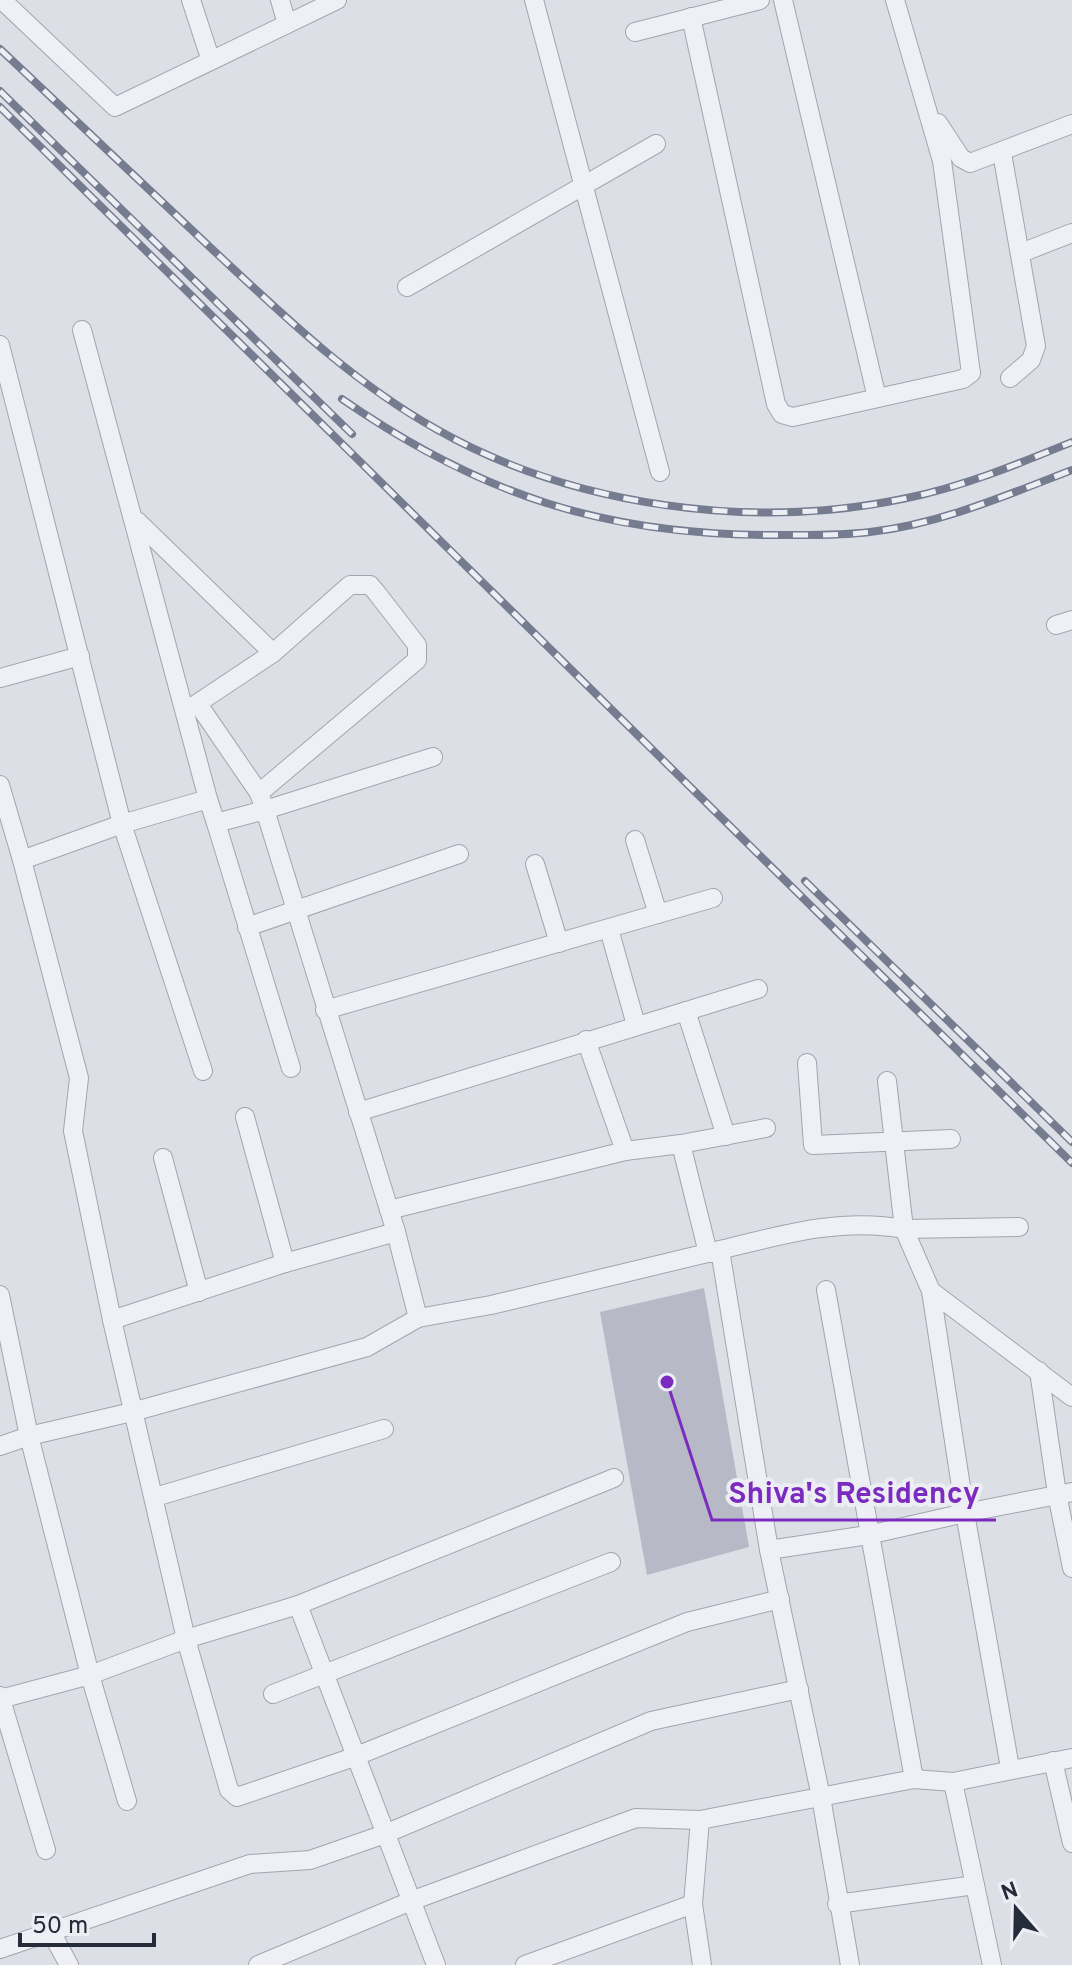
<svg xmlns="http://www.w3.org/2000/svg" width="1072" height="1965" viewBox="0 0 1072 1965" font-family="Overpass,sans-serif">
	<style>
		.building { fill: #b7bac6 }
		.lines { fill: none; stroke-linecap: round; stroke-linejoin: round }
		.minor-casing { stroke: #a2a5b0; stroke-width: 20 }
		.minor { stroke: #eff0f5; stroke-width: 18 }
		.rail-casing { stroke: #767c90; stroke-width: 8 }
		.rail { stroke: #eceef4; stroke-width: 5; stroke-dasharray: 15; stroke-linecap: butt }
		.leader { fill: none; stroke: #7b2cbf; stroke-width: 3 }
		.callout-dot { fill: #7b2cbf; stroke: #eceef4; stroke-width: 3 }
		.callout-label { font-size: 30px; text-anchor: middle; font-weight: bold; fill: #7b2cbf; stroke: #eceef4; stroke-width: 8; stroke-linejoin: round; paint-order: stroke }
	</style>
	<rect width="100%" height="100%" fill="#dcdfe6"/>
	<!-- building -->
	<path class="building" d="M704 1288 749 1547 647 1575 600 1312Z"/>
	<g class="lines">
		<!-- minor casing -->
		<g class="minor-casing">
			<g id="minor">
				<path d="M2 0 115 107 337 0"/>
				<path d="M191 0 210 58"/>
				<path d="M280 0 287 24"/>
				<path d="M534 0 660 472"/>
				<path d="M783 0 877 398"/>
				<path d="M691 17 776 404 782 414 793 417 963 379 971 373 942 161 895 0"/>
				<path d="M635 32 760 0"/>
				<path d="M938 123 961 158 970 163 1072 124"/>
				<path d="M1002 153 1036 346 1031 360 1010 378"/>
				<path d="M1021 253 1072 233"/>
				<path d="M407 287 656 144"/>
				<path d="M82 330 208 799"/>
				<path d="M0 345 122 824 203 1071"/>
				<path d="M137 521 273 653"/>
				<path d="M1056 625 1072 620"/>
				<path d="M0 678 80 656"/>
				<path d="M198 704 259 793"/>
				<path d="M186 711 273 653 350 585H370L376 592 417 645V660L259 793 265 810 433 757"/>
				<path d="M0 785 22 860 122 824 208 799 216 823 265 810 396 1232 418 1318"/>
				<path d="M216 823 291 1068"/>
				<path d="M635 840 658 914"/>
				<path d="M22 860 79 1078 73 1131 112 1320 285 1263 396 1232"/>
				<path d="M535 864 559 943"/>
				<path d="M247 927 459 854"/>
				<path d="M609 929 636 1025"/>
				<path d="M325 1010 713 898"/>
				<path d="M686 1011 726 1136"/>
				<path d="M586 1040 625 1151"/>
				<path d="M807 1063 813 1145 951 1139"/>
				<path d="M887 1081 904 1229 1019 1227"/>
				<path d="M358 1112 758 989"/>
				<path d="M245 1117 285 1263"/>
				<path d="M681 1144 766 1128"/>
				<path d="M163 1158 199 1292"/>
				<path d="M389 1210 625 1151 681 1144 708 1253"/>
				<path d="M720 1250C781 1235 842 1217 904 1229L931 1291"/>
				<path d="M826 1290 914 1779"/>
				<path d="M0 1295 29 1436 0 1446"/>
				<path d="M112 1320 186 1639 229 1790 237 1797 354 1757 687 1622 780 1599"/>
				<path d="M1039 1371 1057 1494 1072 1568"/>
				<path d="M155 1497 384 1429"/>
				<path d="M769 1550 821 1797 850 1965"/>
				<path d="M298 1605 614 1478"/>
				<path d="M273 1694 611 1562"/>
				<path d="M0 1696 46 1850"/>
				<path d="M0 1699 90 1675 127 1801"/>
				<path d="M1053 1761 1072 1843"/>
				<path d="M1010 1768 965 1513 1072 1492"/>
				<path d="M953 1782 992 1965"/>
				<path d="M693 1904 702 1965"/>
				<path d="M837 1904 975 1885"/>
				<path d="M51 1932 69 1965"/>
				<path d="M0 1949 250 1864 310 1860 385 1834 651 1721 799 1689"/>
				<path d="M258 1965 411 1901 636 1818 700 1820"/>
				<path d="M436 1965 298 1605 186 1639 90 1675 29 1436 132 1412 367 1347 418 1318 491 1305 720 1250 769 1550 868 1535 965 1513 931 1291 1072 1397"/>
				<path d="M525 1965 693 1904 700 1820 914 1779 953 1782 1072 1758"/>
			</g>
		</g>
		<!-- minor -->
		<use href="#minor" class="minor"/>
		<!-- rail casing -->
		<g class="rail-casing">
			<g id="rail">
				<path d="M0 49C71 116 142 183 213 250 283 315 352 382 436 429 573 507 754 531 907 498 965 486 1018 464 1072 442"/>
				<path d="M0 91 352 434"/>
				<path d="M0 107 1072 1163"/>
				<path d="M342 399C481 495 604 535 773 535 805 535 838 536 870 532 940 524 1007 495 1072 470"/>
				<path d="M805 881 1072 1142"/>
			</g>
		</g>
		<!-- rail -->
		<use href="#rail" class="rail"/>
	</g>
	<!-- callouts -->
	<path class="leader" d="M667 1382L712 1520H996"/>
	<circle class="callout-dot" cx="667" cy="1382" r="8"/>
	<g class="callout-label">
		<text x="854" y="1503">Shiva's Residency</text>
	</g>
	<!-- north arrow -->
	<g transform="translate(1016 1909) rotate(340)" stroke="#eceef4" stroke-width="6" paint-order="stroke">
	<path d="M0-6L14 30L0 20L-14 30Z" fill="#262b3c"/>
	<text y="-12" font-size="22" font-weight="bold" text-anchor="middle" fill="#262b3c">N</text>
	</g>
	<!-- scale -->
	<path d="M20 1933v12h134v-12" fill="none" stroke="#262b3c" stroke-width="4"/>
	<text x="32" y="1933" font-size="24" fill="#262b3c" stroke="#eceef4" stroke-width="6" paint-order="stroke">50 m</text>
</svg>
